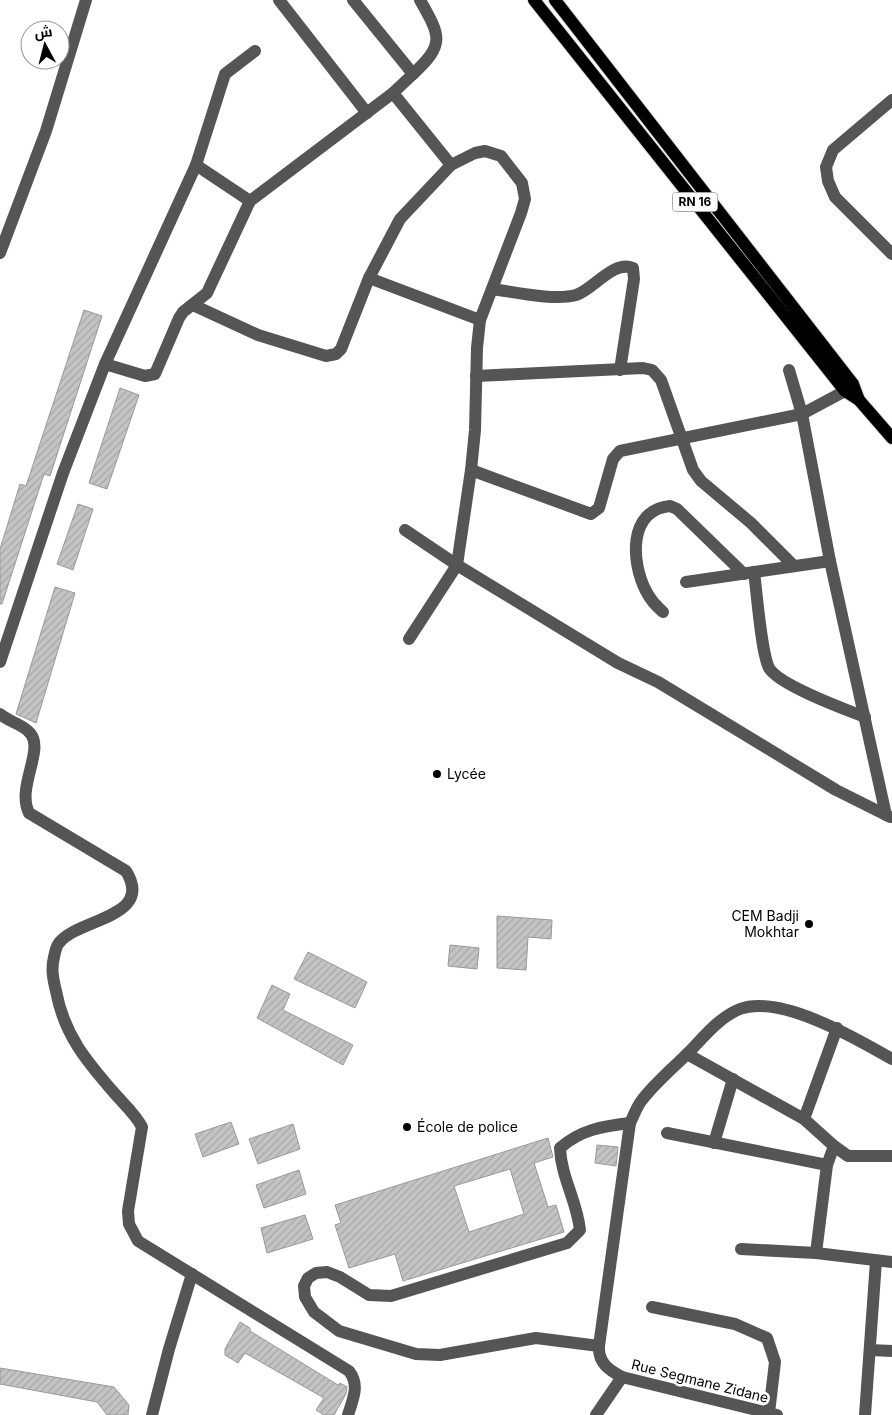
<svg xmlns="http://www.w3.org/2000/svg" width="892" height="1415" viewBox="0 0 892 1415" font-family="Inter,Cairo,sans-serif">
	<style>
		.building { fill: url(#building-hatch); stroke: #999; fill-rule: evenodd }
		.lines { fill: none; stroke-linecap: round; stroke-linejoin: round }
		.major-casing { stroke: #dbdbdb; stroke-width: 14 }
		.minor { stroke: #555; stroke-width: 12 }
		.major { stroke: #000; stroke-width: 12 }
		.poi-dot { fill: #000; stroke: #fff; stroke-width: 2 }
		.labels { text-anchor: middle; stroke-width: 5; stroke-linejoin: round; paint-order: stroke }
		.shield { fill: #fff; stroke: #4c4c4c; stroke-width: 1 }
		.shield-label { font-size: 12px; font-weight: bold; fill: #000 }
		.poi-label { font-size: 14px; fill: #000; stroke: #fff; text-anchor: start }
		.street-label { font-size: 14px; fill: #000; stroke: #fff }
	</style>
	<defs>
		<pattern id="building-hatch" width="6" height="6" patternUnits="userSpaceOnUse" patternTransform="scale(1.25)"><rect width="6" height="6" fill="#c4c4c4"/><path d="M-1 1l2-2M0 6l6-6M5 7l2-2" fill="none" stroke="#a7a7a7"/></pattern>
	</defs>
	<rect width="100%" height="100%" fill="#fff"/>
	<!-- building -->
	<g class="building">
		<path d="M84 310 102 316 50 476 44 474 2 604H0V549L20 484 26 486Z"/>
		<path d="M120 388 139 395 107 489 89 483Z"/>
		<path d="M78 504 93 509 73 570 57 564Z"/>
		<path d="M55 587 75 593 36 723 16 714Z"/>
		<path d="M497 916 552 920 551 939 528 937 526 970 497 968Z"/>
		<path d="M450 945 479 948 477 969 448 966Z"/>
		<path d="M308 952 367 982 355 1008 294 979Z"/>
		<path d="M272 985 290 994 283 1010 353 1045 343 1065 257 1018Z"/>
		<path d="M231 1122 239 1144 203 1157 195 1134Z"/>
		<path d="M293 1124 300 1149 258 1164 249 1139Z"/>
		<path d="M548 1138 553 1157 534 1163 548 1207 556 1205 564 1232 403 1281 395 1254 349 1268 335 1225 341 1223 335 1205ZM510 1169 524 1214 469 1232 454 1186Z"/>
		<path d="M597 1145 618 1147 616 1166 595 1163Z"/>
		<path d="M299 1170 306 1194 264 1208 256 1185Z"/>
		<path d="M305 1215 313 1239 267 1253 261 1228Z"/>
		<path d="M240 1322 250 1328V1331L338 1385 340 1383 347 1387 346 1394 334 1415H324L316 1410 324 1398 245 1353 238 1363 225 1355V1349Z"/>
		<path d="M0 1368 114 1387 129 1405 128 1415H107L97 1402 0 1384Z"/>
	</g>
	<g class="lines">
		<!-- major casing -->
		<g class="major-casing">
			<g id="major">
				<path d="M534 0 845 391 859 400 892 438"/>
				<path d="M555 0 853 384 859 400"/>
			</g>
		</g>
		<!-- minor -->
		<g class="minor">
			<path d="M279 0 367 113"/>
			<path d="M353 0 413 74C445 44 441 37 420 0"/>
			<path d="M393 93 413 74"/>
			<path d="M892 100 833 150 826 167 828 181 835 197 892 254"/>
			<path d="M250 201 196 165 225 74 255 51"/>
			<path d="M0 253 46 131 86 0"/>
			<path d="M369 278 480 320"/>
			<path d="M492 289C515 292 554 301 576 295 594 289 613 260 633 268L634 279 620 370"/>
			<path d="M193 305 258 335 326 356 336 354 341 349 369 278 400 219 451 165 475 153 485 151 501 156 522 183 525 199 521 213 480 320 477 348 475 430 471 470 457 565 409 639"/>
			<path d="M105 364 196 165"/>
			<path d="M789 370 802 414 830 561 886 815 890 817"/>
			<path d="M476 376 643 368 652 370 661 380 693 470 701 481 751 523 794 566"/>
			<path d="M471 470 591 514 599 508 613 459 620 451 802 414 845 391 853 384"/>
			<path d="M405 530 457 565 618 663 658 682 836 790 886 815"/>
			<path d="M754 572C757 593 761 652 769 668 779 685 844 709 865 717"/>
			<path d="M686 582 830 561"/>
			<path d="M663 612C656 606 650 599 646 591 631 562 628 510 670 506L677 509 744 574"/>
			<path d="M0 662 63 473 105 364 145 376 155 374 179 318 183 312 207 293 250 201 393 93 451 165"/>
			<path d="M0 714C9 722 23 724 30 733 45 750 16 787 29 813L126 871C155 918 78 918 59 943 56 946 55 953 54 957 51 969 53 979 56 991 64 1035 87 1062 116 1095 125 1105 136 1115 142 1127L128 1211 129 1224 138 1241 349 1371C360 1385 353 1399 348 1415"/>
			<path d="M687 1054 804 1119 834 1146"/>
			<path d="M804 1119 837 1028"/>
			<path d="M667 1133 827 1165"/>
			<path d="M714 1143 733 1079"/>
			<path d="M741 1249 816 1253 892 1262"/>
			<path d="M816 1253 827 1165 834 1146 848 1156H892"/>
			<path d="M652 1307 735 1324 767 1338 775 1362 769 1413"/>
			<path d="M599 1346 536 1338 440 1355 416 1354 339 1331 314 1312 305 1297 304 1286 308 1278 316 1273 327 1272 340 1277 369 1295 391 1296 567 1243 580 1230C577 1201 561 1177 560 1148 580 1130 603 1126 630 1123"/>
			<path d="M870 1350 892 1351"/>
			<path d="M152 1415 169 1349 192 1274"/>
			<path d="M596 1415 622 1377"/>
			<path d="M777 1415 622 1377C609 1370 598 1363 599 1346L630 1123C634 1115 637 1106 642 1100 655 1083 673 1068 688 1053 703 1038 719 1017 740 1009 781 994 857 1039 892 1059"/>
			<path d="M865 1415 876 1261"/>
		</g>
		<!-- major -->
		<use href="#major" class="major"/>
	</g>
	<!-- markers -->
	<g class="poi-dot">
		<circle cx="437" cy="774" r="5"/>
		<circle cx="809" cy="924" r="5"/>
		<circle cx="407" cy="1127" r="5"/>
	</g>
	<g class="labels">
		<!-- shield labels -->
		<rect class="shield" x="672.5" y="192.5" width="45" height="19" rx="4"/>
		<g class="shield-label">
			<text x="695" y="206">RN 16</text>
		</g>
		<!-- poi labels -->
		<g class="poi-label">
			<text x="447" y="779">Lycée</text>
			<text x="799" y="921" text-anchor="end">CEM Badji<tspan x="799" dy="16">Mokhtar</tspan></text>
			<text x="417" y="1132">École de police</text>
		</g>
		<!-- street labels -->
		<g class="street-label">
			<text transform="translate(700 1381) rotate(14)" y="5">Rue Segmane Zidane</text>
		</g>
	</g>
	<!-- north arrow -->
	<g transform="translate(45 45) rotate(353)"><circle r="24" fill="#ffffff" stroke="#999999"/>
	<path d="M0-4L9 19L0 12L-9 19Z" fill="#000000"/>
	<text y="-8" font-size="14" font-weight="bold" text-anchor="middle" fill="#000000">ش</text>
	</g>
</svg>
